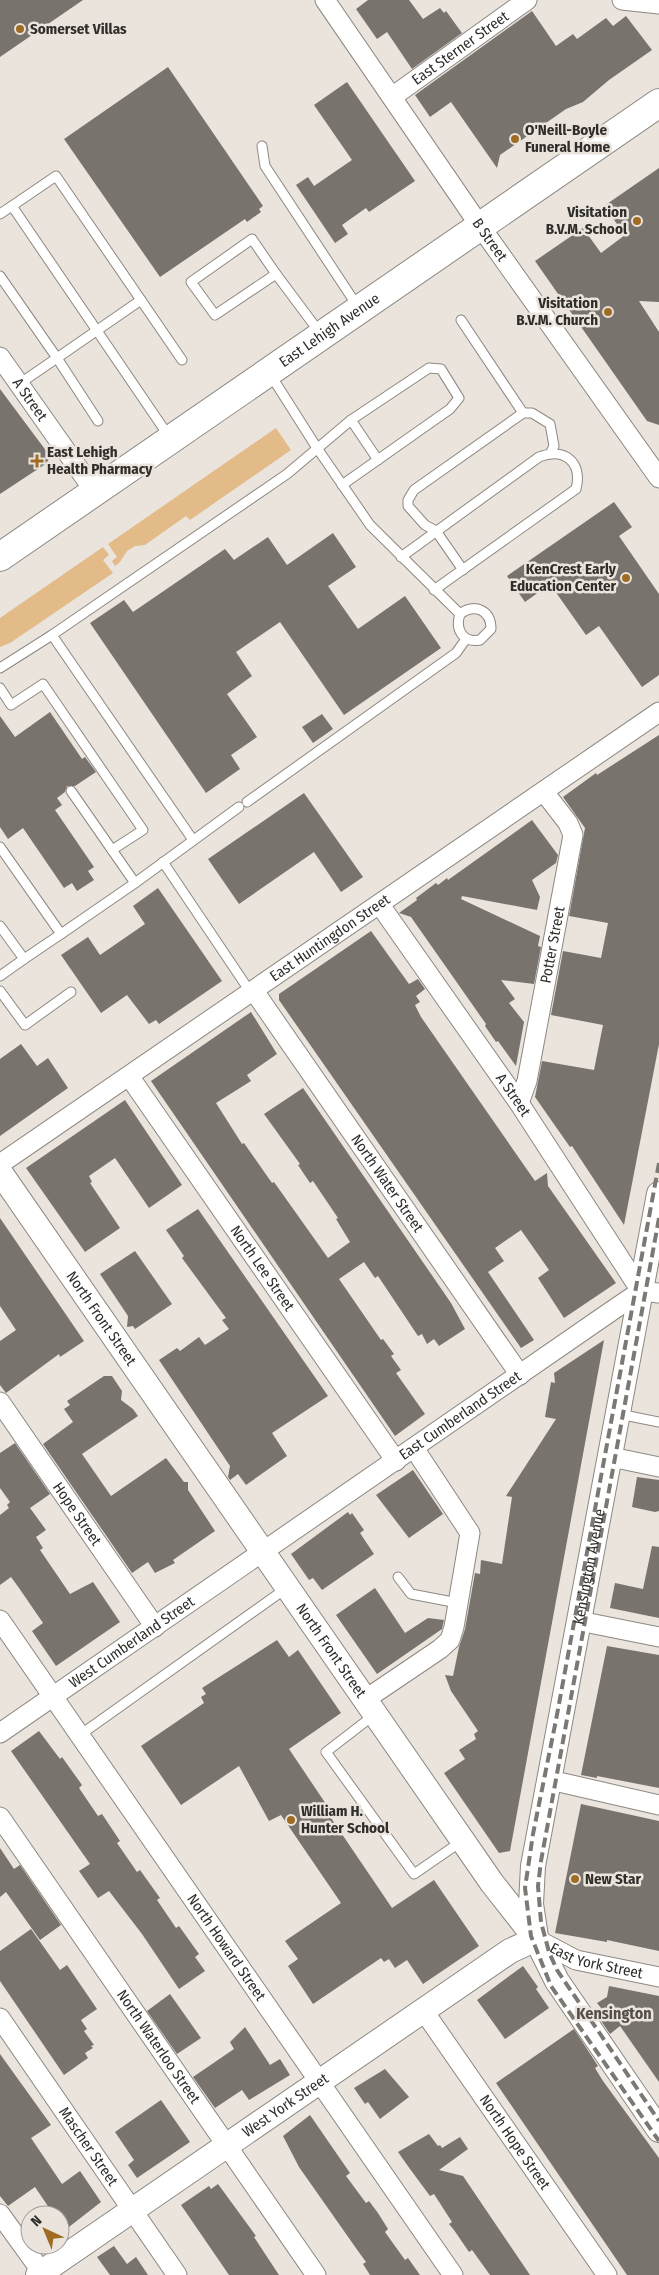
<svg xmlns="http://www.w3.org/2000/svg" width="659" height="2275" viewBox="0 0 659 2275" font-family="'Fira Sans Condensed',sans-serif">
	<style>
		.green { fill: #e3bb88 }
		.building { fill: #78736c }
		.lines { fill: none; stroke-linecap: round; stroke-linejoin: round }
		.service-casing { stroke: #8d8881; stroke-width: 11 }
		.minor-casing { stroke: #8d8881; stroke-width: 21 }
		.tertiary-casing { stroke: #8d8881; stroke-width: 26 }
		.primary-casing { stroke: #8d8881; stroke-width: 30 }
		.service { stroke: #fff; stroke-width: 9 }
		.minor { stroke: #fff; stroke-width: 19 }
		.tertiary { stroke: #fff; stroke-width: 24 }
		.primary { stroke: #fff; stroke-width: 28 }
		.rail { stroke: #7c7873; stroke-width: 4; stroke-dasharray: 10 5; stroke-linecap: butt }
		.poi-dot { fill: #9e6c22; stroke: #eae4dd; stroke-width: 2 }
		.labels { text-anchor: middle; stroke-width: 5; stroke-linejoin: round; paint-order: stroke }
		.poi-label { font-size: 15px; font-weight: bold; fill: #302e2b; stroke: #eae4dd; text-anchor: start }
		.street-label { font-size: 15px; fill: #302e2b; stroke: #eae4dd }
		.neighbourhood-label { font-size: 16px; font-weight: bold; fill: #534e47; stroke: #eae4dd }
	</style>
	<rect width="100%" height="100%" fill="#eae4dd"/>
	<!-- green -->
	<g class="green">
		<path d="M276 428 291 450 190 520 186 516 145 545 135 546 127 551 120 562 115 566 112 561 117 557 108 544Z"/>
		<path d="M103 547 109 555 103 560 113 573 10 643 0 647V618Z"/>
	</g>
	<!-- building -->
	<g class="building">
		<path d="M0 0H83L0 57Z"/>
		<path d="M368 0H409L423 19 440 8 444 13 446 11 462 33 412 69 387 32 377 39 356 9Z"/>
		<path d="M532 11 556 46 573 34 577 39 606 18 613 26 626 16 652 50 609 80 583 102 566 109 500 155 497 168 451 102 430 117 415 95Z"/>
		<path d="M168 67 263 206 259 209 261 212 247 222 245 219 160 277 64 139Z"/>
		<path d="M347 82 415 181 369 212 366 208 342 225 348 234 335 243 296 185 308 177 314 186 352 160 314 105Z"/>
		<path d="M659 168V302L639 301 659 332V425L647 421 535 261 583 228 601 253 625 235 604 206Z"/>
		<path d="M0 389 50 456 47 463 0 494Z"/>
		<path d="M614 502 632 527 619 536 659 594V675L642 687 599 626 586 635 550 584 525 602 507 576Z"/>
		<path d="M333 533 356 567 328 586 358 629 405 596 441 648 344 715 280 622 236 652 252 676 227 694 257 737 231 755 240 769 206 793 90 623 124 600 133 612 225 549 234 560 268 537 287 565Z"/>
		<path d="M50 712 82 759 85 757 96 772 75 786H67L65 792 57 798 62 805 55 810 94 867 88 871 94 880 77 891 72 883 64 888 23 828 8 839 0 827V716L15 737Z"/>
		<path d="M322 714 333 729 313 743 302 727Z"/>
		<path d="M659 735V1044L624 1225 572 1146 570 1147 535 1097 542 1061 594 1070 603 1025 551 1015 563 951 601 958 608 923 569 916 585 828 563 797 596 773 597 775Z"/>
		<path d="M304 793 363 877 341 892 314 852 239 904 208 859Z"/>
		<path d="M532 820 558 855 556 863 532 880 540 897 537 910 462 896 461 899 540 936 538 946 541 947 534 984 501 980 515 999 509 1003 524 1022 516 1066 498 1041 496 1042 485 1026 486 1024 411 917 399 913 417 900 416 898 436 883 438 885 447 878 448 880Z"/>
		<path d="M158 888 222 981 159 1024 156 1020 149 1024 127 995 101 1013 61 955 88 937 100 955 145 924 133 906Z"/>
		<path d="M371 931 409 984 418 979 425 989 416 996 420 1002 415 1005 421 1017 535 1181 547 1173 548 1186 616 1283 564 1318 538 1278 549 1270 521 1230 495 1248 504 1261 488 1272 534 1340 521 1348 279 1000V994Z"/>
		<path d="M251 1012 277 1054 247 1075 251 1081 216 1103 242 1144 244 1143 272 1183 274 1182 328 1258 350 1242 336 1219 338 1218 313 1181 310 1183 298 1165 300 1164 264 1114 303 1088 451 1303 465 1329 439 1346 434 1339 427 1344 422 1334 418 1336 378 1276 375 1278 364 1262 339 1279 381 1340 383 1339 394 1354 391 1356 401 1370 396 1373 425 1414 395 1436 151 1081Z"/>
		<path d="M21 1044 37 1066 48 1058 68 1088 0 1136V1059Z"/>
		<path d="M125 1100 182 1185 149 1208 115 1158 89 1176 92 1182 90 1183 120 1228 85 1252 26 1168Z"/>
		<path d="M198 1209 328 1396 272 1433 287 1456 246 1485 238 1474 230 1480 228 1477 230 1466 159 1360 177 1348 180 1351 199 1337 205 1345 229 1329 222 1320 226 1318 182 1258 184 1256 166 1230Z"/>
		<path d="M0 1218 84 1341 60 1357 59 1354 6 1393 0 1385V1341L16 1330 0 1306Z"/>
		<path d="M135 1251 172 1304 135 1329 133 1326 127 1327 128 1316 100 1274Z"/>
		<path d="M604 1340 510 1851 499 1853 444 1773 465 1759 459 1750 476 1739 474 1734 478 1731 451 1691 445 1675 453 1676 459 1647 465 1629 475 1573 480 1574 481 1560 502 1564 512 1497 506 1496 556 1419 545 1417 551 1382 555 1383 554 1373Z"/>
		<path d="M104 1376H112L122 1391 121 1400 133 1409 138 1416 82 1454 111 1496 166 1458 184 1482H188V1490L215 1531 173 1560 175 1563 155 1573 148 1562 132 1573 43 1444 73 1422 64 1409 70 1405 67 1401Z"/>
		<path d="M15 1443 50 1494 30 1508 46 1530 36 1537 43 1548 40 1550 70 1594 93 1582 120 1622 56 1666 32 1631 43 1623 19 1588 11 1577 0 1585V1515L9 1508 7 1505 10 1502 0 1488V1453Z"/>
		<path d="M413 1470 443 1514 409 1538 376 1495Z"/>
		<path d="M637 1477 659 1480V1511L655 1512 632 1507Z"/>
		<path d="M348 1512 350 1515 352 1513 364 1530 360 1533 374 1554 322 1590 313 1578 309 1580 291 1554Z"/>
		<path d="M652 1546 659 1547V1618L610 1608 615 1583 643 1589Z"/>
		<path d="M375 1588 405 1633 428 1618 444 1620 442 1629 377 1674 336 1615Z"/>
		<path d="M277 1640 289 1657 298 1650 341 1713 289 1749 330 1810 327 1812 392 1908 434 1880 479 1946 423 1984 407 1960 395 1968 389 1959 384 1962 381 1958 313 2004 288 1966 298 1959 285 1941 341 1903 281 1815 269 1821 239 1766 181 1805 141 1746 204 1703 201 1697 206 1694 202 1688Z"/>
		<path d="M607 1646 659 1655V1788L597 1776V1778L581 1775Z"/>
		<path d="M39 1731 60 1759 62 1757 82 1785 79 1788 98 1816 102 1814 120 1841 117 1843 137 1872 140 1870 160 1898 157 1900 176 1928 179 1926 199 1954 195 1957 205 1971 179 1989 142 1934 109 1891 98 1898 79 1871 90 1864 11 1751Z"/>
		<path d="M581 1804 659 1821V1951L607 1940V1942L555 1933Z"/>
		<path d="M0 1848 14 1869 20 1865 61 1925 40 1940 6 1892 0 1897Z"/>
		<path d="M31 1929 60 1970 67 1965 97 2009 81 2020 87 2029 84 2031 94 2045 91 2046 93 2048 85 2053 88 2058 64 2075 0 1981V1951Z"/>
		<path d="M523 1966 538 1987 536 1989 549 2008 505 2039 477 2000Z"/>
		<path d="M609 1986 659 1996V2082L620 2026 610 2034 595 2012 601 2008 597 2003 607 1997Z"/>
		<path d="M170 1994 201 2038 177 2054 147 2011Z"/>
		<path d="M245 2027 270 2065 280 2059 290 2075 249 2100 242 2090 215 2108 193 2077 234 2049 230 2042Z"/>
		<path d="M574 2029 598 2066 595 2068 603 2081 659 2158V2275H627L496 2083Z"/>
		<path d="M0 2054 51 2125 31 2138 62 2184 80 2171 101 2202 65 2230 60 2223V2215H54L35 2187 8 2206 0 2196Z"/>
		<path d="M385 2069 409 2097 380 2119 368 2102 365 2104 354 2088Z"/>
		<path d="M161 2100 190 2142 137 2178 128 2165 134 2160 115 2132Z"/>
		<path d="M310 2115 350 2173 346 2176 366 2203 369 2201 378 2213 388 2229 385 2232 405 2260 408 2258 420 2275H370L363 2264 366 2262 358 2251 299 2167 283 2136Z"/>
		<path d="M429 2134 438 2146 440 2145 442 2148 460 2137 468 2149 439 2170 463 2176 530 2275H490L472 2250 469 2252 454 2230 449 2224 452 2222 434 2194 430 2196 410 2169 398 2152Z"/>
		<path d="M218 2184 256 2236 254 2237 279 2275H229L181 2205 209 2186 211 2189Z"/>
		<path d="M114 2246 127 2264 136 2257 148 2275H110L97 2257Z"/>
	</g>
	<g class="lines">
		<!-- service casing -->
		<g class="service-casing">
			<g id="service">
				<path d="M262 146 265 166 358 307"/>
				<path d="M0 214 12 206"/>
				<path d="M252 239 276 274 215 315 191 282Z"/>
				<path d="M276 274 320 333"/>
				<path d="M0 276 57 358 19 384"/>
				<path d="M461 320 523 413"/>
				<path d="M270 374 317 448 370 525 460 614C455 629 462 643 480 640L491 629C491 610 475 603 460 614"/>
				<path d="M351 420 378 460"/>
				<path d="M98 421 57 358 141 300"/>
				<path d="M170 438 12 206 56 176 182 360"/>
				<path d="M401 557 539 457C564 447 583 462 576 489L434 590"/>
				<path d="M463 570 436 531 425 525 408 506V500L414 490 523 413H532L550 424 554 446 551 452"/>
				<path d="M52 635 193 840"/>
				<path d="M0 668 52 635 287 474 351 420 429 368 441 369 459 398 450 409 342 485"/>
				<path d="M0 688 11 705 43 684 143 830 112 850"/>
				<path d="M71 791 135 883"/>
				<path d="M247 802 456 653 466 639"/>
				<path d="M0 847 61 934 24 959"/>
				<path d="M163 862 251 993"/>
				<path d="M0 926 24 959 0 976"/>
				<path d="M61 934 135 883 239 807"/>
				<path d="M0 991 25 1025 71 992"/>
				<path d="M619 1414 659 1422"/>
				<path d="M398 1577 411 1594 458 1603"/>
				<path d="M374 1715 326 1752 414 1874 462 1841"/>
				<path d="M80 1735 288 1587"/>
			</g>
		</g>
		<!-- minor casing -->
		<g class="minor-casing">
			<g id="minor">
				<path id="s1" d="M325 0 480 226 659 478"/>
				<path d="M622 0 659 4"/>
				<path id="s2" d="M392 97 527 0"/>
				<path id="s3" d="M0 357 95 492"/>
				<path id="s4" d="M380 905 519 1103 641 1291"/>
				<path id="s5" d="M254 991 520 1375"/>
				<path id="s6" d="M129 1076 396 1461"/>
				<path id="s7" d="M519 1103 527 1081 573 835 568 823 544 792"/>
				<path id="s8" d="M0 1164 659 712"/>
				<path id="s9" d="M0 1402 155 1627"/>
				<path d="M611 1457 659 1467"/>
				<path id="s10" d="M0 1620 453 2275"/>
				<path d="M579 1621 659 1637"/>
				<path d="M366 1699 440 1649 450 1640 454 1627 470 1533 414 1448"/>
				<path id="s11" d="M0 1733 613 1310 641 1291 659 1293"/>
				<path d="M550 1780 659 1805"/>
				<path id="s12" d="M0 1817 316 2275"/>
				<path id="s13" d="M536 1939 576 1960 659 1977"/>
				<path id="s14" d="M423 2010 607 2275"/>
				<path id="s15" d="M0 2018 177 2275"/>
				<path d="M0 2214 44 2275"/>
			</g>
		</g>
		<!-- tertiary casing -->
		<g class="tertiary-casing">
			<g id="tertiary">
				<path id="s16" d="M0 1172 492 1883 536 1939 557 1981 659 2130"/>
				<path id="s17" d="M536 1937 531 1904 533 1866 659 1194"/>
				<path id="s18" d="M38 2275 510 1951 536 1939"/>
			</g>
		</g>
		<!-- primary casing -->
		<g class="primary-casing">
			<g id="primary">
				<path id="s19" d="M0 557 659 103"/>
			</g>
		</g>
		<!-- service -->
		<use href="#service" class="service"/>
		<!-- minor -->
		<use href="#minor" class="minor"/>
		<!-- tertiary -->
		<use href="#tertiary" class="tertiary"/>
		<!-- primary -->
		<use href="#primary" class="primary"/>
		<!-- rail -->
		<g class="rail">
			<path d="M659 1163 556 1720 533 1834 525 1888 531 1936 551 1986 659 2141"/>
			<path d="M659 1218 541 1861 538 1886 541 1922 549 1952 557 1970 659 2121"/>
		</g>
	</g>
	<!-- markers -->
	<g class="poi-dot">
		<circle cx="20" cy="29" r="5"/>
		<circle cx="515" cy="139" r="5"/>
		<circle cx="637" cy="221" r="5"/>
		<circle cx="608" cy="312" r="5"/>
		<path d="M34.5 453.5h5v5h5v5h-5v5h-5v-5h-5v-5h5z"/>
		<circle cx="626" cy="578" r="5"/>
		<circle cx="291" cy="1820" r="5"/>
		<circle cx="575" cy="1879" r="5"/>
	</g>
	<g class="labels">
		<!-- poi labels -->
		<g class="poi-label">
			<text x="30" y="34">Somerset Villas</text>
			<text x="525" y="135">O'Neill-Boyle<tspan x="525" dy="17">Funeral Home</tspan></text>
			<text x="627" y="217" text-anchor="end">Visitation<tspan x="627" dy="17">B.V.M. School</tspan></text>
			<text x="598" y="308" text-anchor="end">Visitation<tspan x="598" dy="17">B.V.M. Church</tspan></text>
			<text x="47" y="457">East Lehigh<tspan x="47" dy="17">Health Pharmacy</tspan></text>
			<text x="616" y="574" text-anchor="end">KenCrest Early<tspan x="616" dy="17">Education Center</tspan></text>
			<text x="301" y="1816">William H.<tspan x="301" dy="17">Hunter School</tspan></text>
			<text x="585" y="1884">New Star</text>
		</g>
		<!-- street labels -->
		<g class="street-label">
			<text dy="5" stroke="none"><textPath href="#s2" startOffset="84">East Sterner Street</textPath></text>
			<text dy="5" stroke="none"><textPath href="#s1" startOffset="291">B Street</textPath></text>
			<text dy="5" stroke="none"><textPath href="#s19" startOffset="400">East Lehigh Avenue</textPath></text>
			<text dy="5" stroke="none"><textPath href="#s3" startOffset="52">A Street</textPath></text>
			<text dy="5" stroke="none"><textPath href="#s8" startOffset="400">East Huntingdon Street</textPath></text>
			<text dy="5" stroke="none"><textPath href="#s7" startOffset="162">Potter Street</textPath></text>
			<text dy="5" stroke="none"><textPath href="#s4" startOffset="232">A Street</textPath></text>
			<text dy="5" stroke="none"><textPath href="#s5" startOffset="234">North Water Street</textPath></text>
			<text dy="5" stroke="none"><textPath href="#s6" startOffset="234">North Lee Street</textPath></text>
			<text dy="5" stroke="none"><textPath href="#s16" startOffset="178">North Front Street</textPath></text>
			<text dy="5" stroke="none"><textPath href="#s11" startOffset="559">East Cumberland Street</textPath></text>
			<text dy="5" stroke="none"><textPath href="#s9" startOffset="136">Hope Street</textPath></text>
			<text dy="5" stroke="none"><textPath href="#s17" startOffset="376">Kensington Avenue</textPath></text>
			<text dy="5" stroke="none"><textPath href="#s11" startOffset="160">West Cumberland Street</textPath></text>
			<text dy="5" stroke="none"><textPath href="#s16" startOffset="582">North Front Street</textPath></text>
			<text dy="5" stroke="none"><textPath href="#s10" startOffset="398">North Howard Street</textPath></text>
			<text dy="5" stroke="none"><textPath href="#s13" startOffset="65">East York Street</textPath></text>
			<text dy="5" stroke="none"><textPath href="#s12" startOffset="279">North Waterloo Street</textPath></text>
			<text dy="5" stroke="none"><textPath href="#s18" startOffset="300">West York Street</textPath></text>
			<text dy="5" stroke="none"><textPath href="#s14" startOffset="161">North Hope Street</textPath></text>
			<text dy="5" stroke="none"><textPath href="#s15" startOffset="156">Mascher Street</textPath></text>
		</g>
		<!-- neighbourhood labels -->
		<g class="neighbourhood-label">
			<text x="614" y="2019">Kensington</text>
		</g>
	</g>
	<!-- north arrow -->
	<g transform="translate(45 2230) rotate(316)"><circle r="24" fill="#eae4dd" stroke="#a09b96"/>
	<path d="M0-4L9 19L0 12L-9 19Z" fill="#9e6c22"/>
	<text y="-8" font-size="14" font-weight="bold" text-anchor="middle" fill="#302e2b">N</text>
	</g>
</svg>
